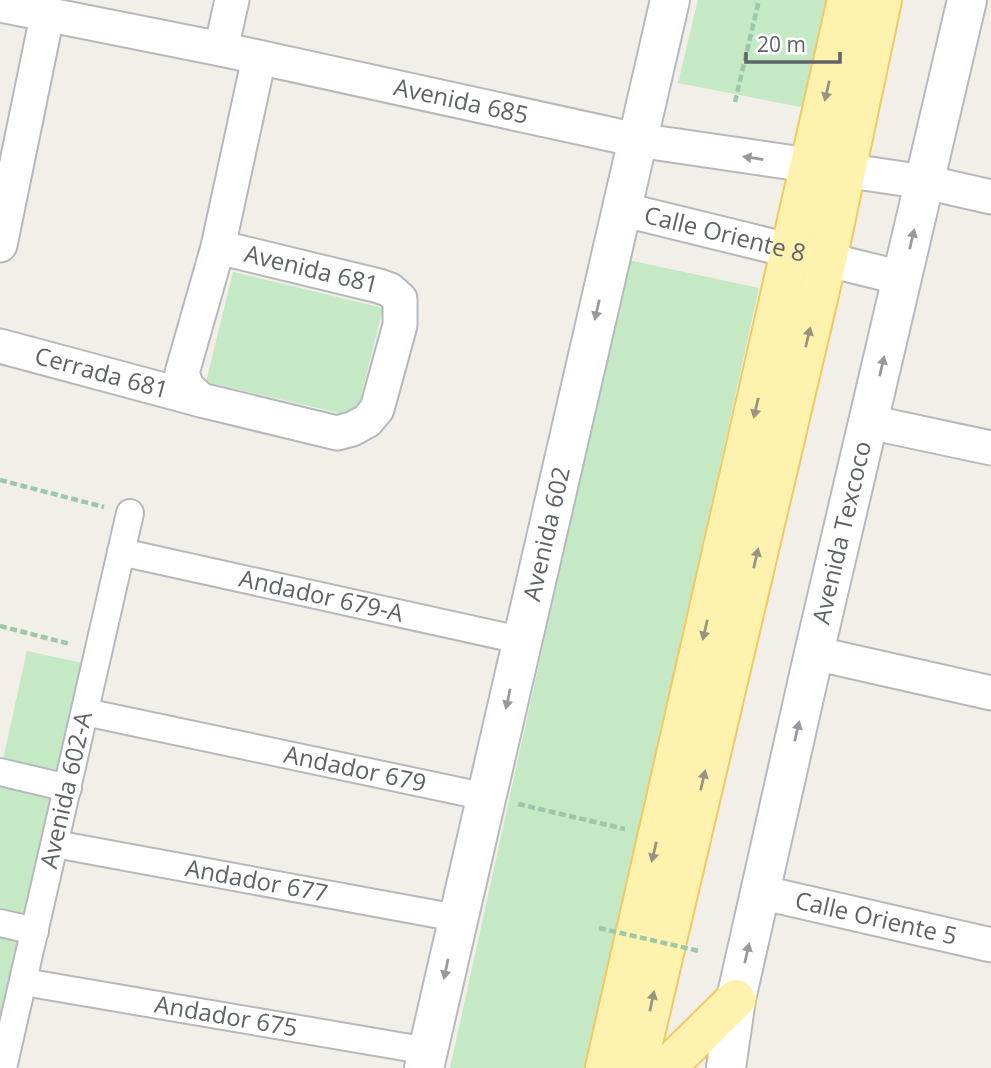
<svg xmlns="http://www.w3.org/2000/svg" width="991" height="1068" viewBox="0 0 991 1068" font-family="'Open Sans',sans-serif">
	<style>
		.green { fill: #c5e8c5 }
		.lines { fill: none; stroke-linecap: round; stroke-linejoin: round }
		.pedestrian-casing { stroke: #b5b8bc; stroke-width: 30 }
		.minor-casing { stroke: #b5b8bc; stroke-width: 37 }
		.secondary-casing { stroke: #b6babf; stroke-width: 42 }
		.primary-casing { stroke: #f2c960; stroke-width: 42 }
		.path { stroke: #9cc7a9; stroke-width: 4.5; stroke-dasharray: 7 3.5; stroke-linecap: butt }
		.pedestrian { stroke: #fff; stroke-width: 26 }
		.minor { stroke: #fff; stroke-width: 33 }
		.secondary { stroke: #fff; stroke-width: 38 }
		.primary { stroke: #fff2af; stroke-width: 38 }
		.path-bridge { stroke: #9cc7a9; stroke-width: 4.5; stroke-dasharray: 7 3.5; stroke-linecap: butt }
		.oneway { fill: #979581 }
		.oneway2 { fill: #979a9d }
		.labels { text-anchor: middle; stroke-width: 5; stroke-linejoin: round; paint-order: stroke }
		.street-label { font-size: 24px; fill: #5f6368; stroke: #fff }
	</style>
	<rect width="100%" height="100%" fill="#f1efe8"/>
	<!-- green -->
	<g class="green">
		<path d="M698 0H831L806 108 678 83Z"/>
		<path d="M628 260 759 288 587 1068H450Z"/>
		<path d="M233 272 383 308 356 417 206 382Z"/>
		<path d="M27 651 87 664 0 1061V773Z"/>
	</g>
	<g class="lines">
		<!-- pedestrian casing -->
		<g class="pedestrian-casing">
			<g id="pedestrian">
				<path id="s1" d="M121 552 520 640"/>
				<path id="s2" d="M85 712 487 797"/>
				<path d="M0 772 68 788"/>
				<path id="s3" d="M55 844 457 918"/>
				<path d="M0 923 35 931"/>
				<path id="s4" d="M24 982 428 1051"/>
				<path id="s5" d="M3 1068 130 513"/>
			</g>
		</g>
		<!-- minor casing -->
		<g class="minor-casing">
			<g id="minor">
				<path id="s6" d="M0 5 221 49 637 140 925 182 991 197"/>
				<path d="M221 49 232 0"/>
				<path id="s7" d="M621 209 902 278"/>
				<path d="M0 245 47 16"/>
				<path id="s8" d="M218 247 379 286 390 290 400 299V325L377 409 367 421 352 429 337 433 201 400 187 387 182 373 218 247 259 58"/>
				<path id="s9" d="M0 346 201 400"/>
				<path d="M869 422 991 448"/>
				<path d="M814 653 991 693"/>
				<path id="s10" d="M760 892 991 945"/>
			</g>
		</g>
		<!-- secondary casing -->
		<g class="secondary-casing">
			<g id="secondary">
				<path id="s11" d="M424 1068 670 0"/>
				<path id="s12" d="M726 1068 736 999 814 653 967 0"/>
			</g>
		</g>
		<!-- primary casing -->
		<g class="primary-casing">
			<g id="primary">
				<path d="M605 1068 847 0"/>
				<path d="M637 1068 827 260 882 0"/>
				<path d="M666 1068 736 999"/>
			</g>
		</g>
		<!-- path -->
		<g class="path">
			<path d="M735 102 759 0"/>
			<path d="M0 480 104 507"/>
			<path d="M0 626 70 644"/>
			<path d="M518 804 625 829"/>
		</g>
		<!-- pedestrian -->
		<use href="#pedestrian" class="pedestrian"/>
		<!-- minor -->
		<use href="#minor" class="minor"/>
		<!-- secondary -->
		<use href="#secondary" class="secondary"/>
		<!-- primary -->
		<use href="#primary" class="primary"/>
		<!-- path-bridge -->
		<path class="path-bridge" d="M599 928 699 951"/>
	</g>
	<!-- one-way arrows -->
	<defs><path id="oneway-solid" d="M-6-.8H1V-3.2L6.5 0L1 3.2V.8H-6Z" transform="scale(1.75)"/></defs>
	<g class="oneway">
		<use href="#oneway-solid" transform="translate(827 91) rotate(103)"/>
		<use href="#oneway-solid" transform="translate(808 337) rotate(-77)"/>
		<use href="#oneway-solid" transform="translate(756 408) rotate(103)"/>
		<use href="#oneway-solid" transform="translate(756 558) rotate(-77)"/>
		<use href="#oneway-solid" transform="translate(705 630) rotate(103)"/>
		<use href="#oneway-solid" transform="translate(703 780) rotate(-77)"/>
		<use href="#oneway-solid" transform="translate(654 852) rotate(103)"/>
		<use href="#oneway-solid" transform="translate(652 1001) rotate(-78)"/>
	</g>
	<g class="oneway2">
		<use href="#oneway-solid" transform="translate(753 158) rotate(-171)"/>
		<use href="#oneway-solid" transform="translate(912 239) rotate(-77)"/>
		<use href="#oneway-solid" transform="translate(597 310) rotate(103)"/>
		<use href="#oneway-solid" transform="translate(882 366) rotate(-77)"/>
		<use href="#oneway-solid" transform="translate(508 699) rotate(102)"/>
		<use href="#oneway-solid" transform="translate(797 731) rotate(-77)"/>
		<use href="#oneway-solid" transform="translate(747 953) rotate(-77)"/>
		<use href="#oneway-solid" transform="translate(446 969) rotate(102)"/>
	</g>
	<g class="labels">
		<!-- street labels -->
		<g class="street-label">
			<text dy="8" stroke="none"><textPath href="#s6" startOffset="471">Avenida 685</textPath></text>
			<text dy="8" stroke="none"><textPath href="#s7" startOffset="107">Calle Oriente 8</textPath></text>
			<text dy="8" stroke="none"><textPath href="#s8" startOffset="96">Avenida 681</textPath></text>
			<text dy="8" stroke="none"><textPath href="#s9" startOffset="105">Cerrada 681</textPath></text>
			<text dy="8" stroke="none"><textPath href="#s12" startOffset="548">Avenida Texcoco</textPath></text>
			<text dy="8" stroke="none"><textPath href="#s11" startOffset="548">Avenida 602</textPath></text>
			<text dy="8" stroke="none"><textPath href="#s1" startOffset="205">Andador 679-A</textPath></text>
			<text dy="8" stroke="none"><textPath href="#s2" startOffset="276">Andador 679</textPath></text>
			<text dy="8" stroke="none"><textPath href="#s5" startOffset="285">Avenida 602-A</textPath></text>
			<text dy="8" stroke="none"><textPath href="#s3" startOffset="205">Andador 677</textPath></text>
			<text dy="8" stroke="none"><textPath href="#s10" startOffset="119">Calle Oriente 5</textPath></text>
			<text dy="8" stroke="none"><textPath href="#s4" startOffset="205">Andador 675</textPath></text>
		</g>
	</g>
	<!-- scale -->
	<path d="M746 52v10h94v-10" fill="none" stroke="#5f6368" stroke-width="3.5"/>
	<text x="757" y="52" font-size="21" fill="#5f6368" stroke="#ffffff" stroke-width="5" paint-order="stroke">20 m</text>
</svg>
